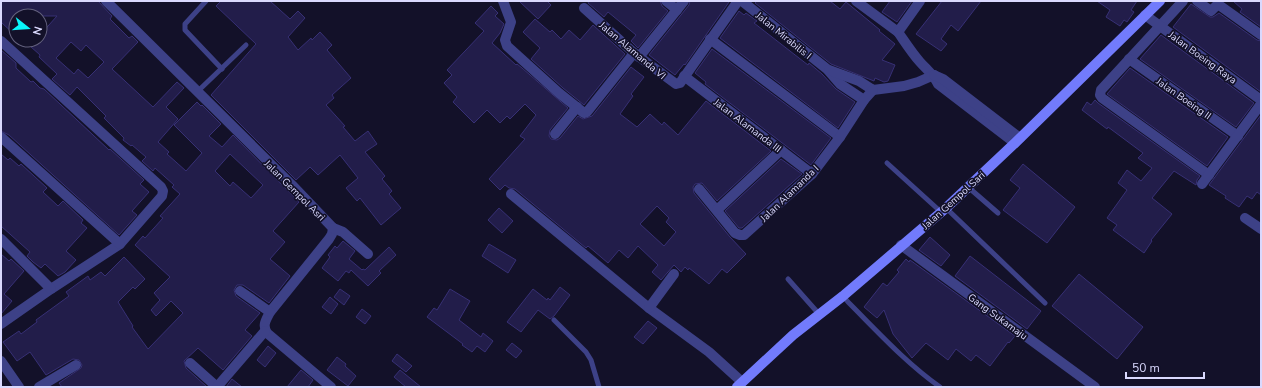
<svg xmlns="http://www.w3.org/2000/svg" width="1262" height="388" viewBox="0 0 1262 388" font-family="'Nunito Sans',sans-serif">
	<style>
		.building { fill: #221d4a; stroke: #373075; fill-rule: evenodd }
		.lines { fill: none; stroke-linecap: round; stroke-linejoin: round }
		.lane { stroke: #3d4187; stroke-width: 5 }
		.street { stroke: #3d4187; stroke-width: 10 }
		.secondary { stroke: #727bfc; stroke-width: 10 }
		.labels { text-anchor: middle; stroke-width: 3.5; stroke-linejoin: round; paint-order: stroke }
		.street-label { font-size: 10px; fill: #dad9fe; stroke: #131129 }
	</style>
	<rect width="100%" height="100%" fill="#131129"/>
	<!-- building -->
	<g class="building">
		<path d="M1 1H98L112 16 110 19 129 38 132 36 138 42 112 69 153 107 177 82 184 88 166 107 178 119 158 142 169 152 167 154 186 171 202 153 174 125 197 102 201 106 202 105 221 124 209 136 222 147 233 135 299 202 273 231 285 242 270 259 290 276 269 303 243 285H237L234 290 236 296 260 313 245 330 252 336 223 370 198 348 184 361 186 368 207 387H62L59 383 81 368 82 365 79 360 73 359 46 375 30 352 17 361 3 342 19 331 21 334 37 322 36 320 69 296 66 292 88 276 90 280 101 272 105 276 124 257 145 279 135 289 133 287 118 302 133 326 132 327 148 349 183 313 171 301 156 316 151 310 160 300 154 293 170 277 135 245 143 236 145 238 163 218 160 216 180 194 172 187 174 185 155 168 153 171 142 161 146 157 132 145 131 146 123 140 124 138 104 118 106 116 77 87 70 95 52 79 57 74 39 57 40 55 30 46 35 40H40V35L57 16H16V36L1 22ZM71 42 81 51 86 45 104 62 88 78 78 69 74 74 56 58ZM230 154 263 185 251 198 233 182 230 186 215 171Z"/>
		<path d="M221 1H270L290 19 298 11 305 18 288 37 298 50 311 38 312 40 320 32 332 45 327 50 351 78 332 95 334 98 326 105 345 126 343 127 355 141 368 131 377 144 365 152 385 176 382 179 392 191 389 194 401 208 381 225 360 198 357 201 346 188 358 178 340 155 318 175 310 167 296 180 211 95 256 44 216 6Z"/>
		<path d="M519 1H547L551 5 538 19Z"/>
		<path d="M589 1H660L662 6 668 11 638 48 631 41 636 35 608 12 604 17 588 3Z"/>
		<path d="M690 1H728L729 2 685 65 684 64 675 75 649 55 689 5Z"/>
		<path d="M757 1H830L840 9 846 2 880 30 879 31 895 44 882 60 895 65 888 81 884 82 875 78 874 81 831 64 755 3Z"/>
		<path d="M890 1H912L897 22 882 12Z"/>
		<path d="M942 1H981L958 31 951 25 941 39 947 44 941 51 916 34Z"/>
		<path d="M1097 1H1137L1131 10 1134 12 1127 22 1124 20 1120 26 1106 17 1110 10Z"/>
		<path d="M1233 1H1261V27L1240 12 1242 9Z"/>
		<path d="M1191 4 1210 17H1213L1219 13 1257 40 1261 41V92L1173 27Z"/>
		<path d="M491 6 498 13 495 16 504 24 500 33 492 43 516 65 517 64 522 68 568 108 550 130 549 136 551 139 557 140 560 138 578 116 583 119 592 116 631 67 644 77 631 94 633 96 620 114 637 127 650 114 662 125 664 122 678 135 706 101 771 151 717 201 702 183 695 184 693 187 694 193 730 237 746 254 727 273 722 269 709 284 689 268 688 270 685 267 681 272 674 265 661 280 652 272 658 265 638 246 628 258 619 250 608 263 588 246 586 248 515 189 509 188 505 185 500 190 489 179 525 139 520 136 536 115 525 104 510 119 507 116 500 123 487 110 474 123 453 102 457 97 444 83 452 75 447 70 484 31 475 23ZM657 206 669 218 666 222 676 232 664 246 640 224Z"/>
		<path d="M739 11 744 15 746 13 757 21 754 23 808 65 809 63 822 74 836 89 855 102 838 128 720 38Z"/>
		<path d="M535 19 550 32 552 30 561 39 569 30 580 40 593 25 625 54 584 105 563 88 531 59 540 48 523 32Z"/>
		<path d="M1161 35 1254 103 1236 127 1140 59Z"/>
		<path d="M712 49 831 138 811 165 705 84 706 82 695 73Z"/>
		<path d="M1 50 16 63V68L31 82 33 81 40 88 44 89 109 150 110 149 144 180 140 184 149 192 132 211 137 215 119 235 9 135 1 131Z"/>
		<path d="M1130 68 1228 137 1207 166 1107 94Z"/>
		<path d="M1095 100 1098 103 1200 176 1197 180 1196 185 1174 171 1152 198 1172 214 1151 240 1152 241 1144 253 1113 230 1117 225 1107 218 1127 190 1118 183 1127 170 1141 181 1152 168 1138 158 1143 153 1108 127 1107 129 1082 110 1087 102 1091 105Z"/>
		<path d="M1261 115V195L1257 192 1252 199 1247 196 1239 207 1225 198 1226 196 1209 185Z"/>
		<path d="M1 154 8 160 10 158 19 166 21 164 47 188 43 192 58 206 63 201 83 220 81 223 87 228 66 251 76 260 65 272 58 276 45 264 41 268 33 262 27 256 30 252 1 226Z"/>
		<path d="M781 159 802 174 742 228H739L725 211Z"/>
		<path d="M1023 164 1075 207 1047 243 1003 210 1020 188 1010 180Z"/>
		<path d="M499 208 513 221 502 233 488 220Z"/>
		<path d="M930 237 950 255 941 266 919 250Z"/>
		<path d="M343 241 355 251 349 259 362 270 363 269 365 270 389 247 396 255 379 271 381 273 368 286 351 270 349 273 346 271 338 281 322 268 330 257 328 255 335 246 337 248Z"/>
		<path d="M489 244 516 260 508 273 482 256Z"/>
		<path d="M1 254 9 261 11 259 24 271 4 294 12 301 1 314Z"/>
		<path d="M970 256 1041 311 1027 329 955 276Z"/>
		<path d="M906 259 909 262 910 260 1015 336 1009 343 1008 342 990 366 976 355 971 361 956 349 948 360 926 343 912 358 893 334 884 310 877 318 864 307 883 283 887 286 899 272 897 270Z"/>
		<path d="M1079 274 1143 327 1117 359 1052 306Z"/>
		<path d="M560 287 570 295 554 316 550 319 538 310 521 332 507 322 533 289 547 300 548 298 550 300Z"/>
		<path d="M340 289 350 296 344 305 334 297Z"/>
		<path d="M450 289 470 301 459 320 481 337 483 333 493 341 485 352 477 346 472 352 462 345 463 344 427 317 434 308 437 310Z"/>
		<path d="M330 297 338 304 331 314 322 307Z"/>
		<path d="M362 309 371 316 365 324 356 317Z"/>
		<path d="M648 321 657 328 643 344 634 337Z"/>
		<path d="M512 343 522 351 516 358 506 350Z"/>
		<path d="M268 346 276 353 265 367 257 360Z"/>
		<path d="M397 354 412 366 406 372 392 361Z"/>
		<path d="M337 357 346 364 345 366 356 376 348 386 327 370Z"/>
		<path d="M301 370 313 380 308 387H287Z"/>
		<path d="M400 370 421 387H406L394 377Z"/>
		<path d="M232 379 242 387H226Z"/>
	</g>
	<g class="lines">
		<!-- lane -->
		<g class="lane">
			<path d="M206 1 185 24V30L222 69"/>
			<path d="M197 92 246 45"/>
			<path d="M887 163 941 212"/>
			<path d="M968 187 998 213"/>
			<path d="M946 208 1045 303"/>
			<path d="M788 279 819 314"/>
			<path d="M843 296 848 302C877 331 906 363 940 387"/>
			<path d="M554 320 586 352 591 360 599 387"/>
		</g>
		<!-- street -->
		<g class="street">
			<path d="M106 1 292 185 333 228 332 234 329 239 270 312C266 320 262 325 267 333L331 387"/>
			<path d="M503 1 511 22 505 40 507 46 559 93 584 113 587 112 634 53"/>
			<path d="M666 1 677 10"/>
			<path d="M742 1 827 69 840 84 864 100"/>
			<path d="M856 1 898 32"/>
			<path d="M920 1 898 32C905 42 912 53 920 62 927 70 933 74 938 84L1015 143"/>
			<path d="M1183 1 1101 90 1100 95 1102 98 1209 175"/>
			<path d="M1197 1 1211 11 1217 5H1219L1261 35"/>
			<path d="M584 8 634 53 676 84 680 83 738 1"/>
			<path d="M1145 15 1261 100"/>
			<path d="M710 39 840 137"/>
			<path d="M1 41 161 187 163 191 162 196 120 244 51 289 1 324"/>
			<path d="M639 57 684 1"/>
			<path d="M1129 59 1238 136"/>
			<path d="M829 70 859 81 873 90 904 86 918 82 934 75"/>
			<path d="M934 75 943 79 1020 138"/>
			<path d="M684 76 812 174"/>
			<path d="M555 134 577 107"/>
			<path d="M1 137 120 244"/>
			<path d="M1202 184 1261 104"/>
			<path d="M699 189 735 233 740 235H744L812 174 840 137 864 100 873 90"/>
			<path d="M511 194 649 308 709 352 742 382"/>
			<path d="M717 210 781 150"/>
			<path d="M1245 218 1261 229"/>
			<path d="M333 228 343 232 368 254"/>
			<path d="M1 239 51 289"/>
			<path d="M901 245 1095 387"/>
			<path d="M240 291 270 312"/>
			<path d="M649 308 674 274"/>
			<path d="M1 361 19 387"/>
			<path d="M190 363 217 387"/>
			<path d="M39 387 76 365"/>
			<path d="M217 387 265 331"/>
		</g>
		<!-- secondary -->
		<path class="secondary" d="M737 387 793 335 843 296 946 208 1015 143 1160 1"/>
	</g>
	<g class="labels">
		<!-- street labels -->
		<g class="street-label">
			<text transform="translate(784 35) rotate(39)" y="4">Jalan Mirabilis I</text>
			<text transform="translate(633 50) rotate(40)" y="4">Jalan Alamanda VI</text>
			<text transform="translate(1203 57) rotate(36)" y="4">Jalan Boeing Raya</text>
			<text transform="translate(1184 98) rotate(35)" y="4">Jalan Boeing II</text>
			<text transform="translate(748 125) rotate(37)" y="4">Jalan Alamanda III</text>
			<text transform="translate(295 190) rotate(45)" y="4">Jalan Gempol Asri</text>
			<text transform="translate(789 193) rotate(-44)" y="4">Jalan Alamanda I</text>
			<text transform="translate(953 200) rotate(-42)" y="4">Jalan Gempol Sari</text>
			<text transform="translate(998 316) rotate(36)" y="4">Gang Sukamaju</text>
		</g>
	</g>
	<!-- border -->
	<rect width="1262" height="388" fill="none" stroke="#dad9fe" stroke-width="4"/>
	<!-- north arrow -->
	<g transform="translate(28 28) rotate(107)"><circle r="19" fill="#131129" stroke="#63617e"/>
	<path d="M0-3L7 15L0 10L-7 15Z" fill="#09f7fa"/>
	<text y="-6" font-size="11" font-weight="bold" text-anchor="middle" fill="#dad9fe">N</text>
	</g>
	<!-- scale -->
	<path d="M1126 372v6h78v-6" fill="none" stroke="#dad9fe" stroke-width="2"/>
	<text x="1132" y="372" font-size="12" fill="#dad9fe" stroke="#131129" stroke-width="3" paint-order="stroke">50 m</text>
</svg>
